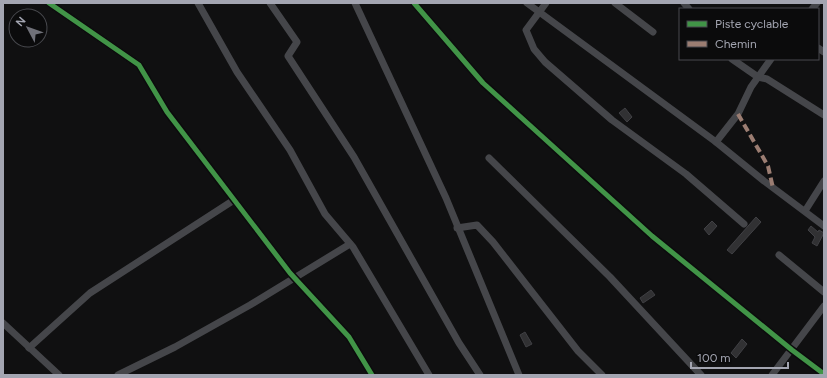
<svg xmlns="http://www.w3.org/2000/svg" width="827" height="378" viewBox="0 0 827 378" font-family="Figtree,sans-serif">
	<style>
		.building { fill: #313133; stroke: #404044 }
		.lines { fill: none; stroke-linecap: round; stroke-linejoin: round }
		.street { stroke: #45464a; stroke-width: 7 }
		.quiet { stroke: #9b7d72; stroke-width: 4; stroke-dasharray: 8 4; stroke-linecap: butt }
		.cycleway-casing { stroke: #0b0b0c; stroke-width: 8 }
		.cycleway { stroke: #419447; stroke-width: 5 }
	</style>
	<rect width="100%" height="100%" fill="#101011"/>
	<!-- building -->
	<g class="building">
		<path d="M625 108 632 117 627 122 619 113Z"/>
		<path d="M756 217 761 222 732 254 727 250Z"/>
		<path d="M712 221 717 226 709 235 704 229Z"/>
		<path d="M811 226 818 232 819 230 824 233 817 246 812 243 815 237 808 230Z"/>
		<path d="M651 290 655 295 643 303 640 298Z"/>
		<path d="M525 332 532 344 526 347 520 335Z"/>
		<path d="M742 339 747 344 736 358 731 353Z"/>
	</g>
	<g class="lines">
		<!-- street -->
		<g class="street">
			<path d="M49 3 139 65 167 112 290 273 349 337 372 375"/>
			<path d="M198 3 237 72 290 150 325 214 353 247 429 375"/>
			<path d="M270 3 297 42 288 56 354 157 459 343 480 375"/>
			<path d="M355 3 446 198 519 375"/>
			<path d="M414 3 483 83 652 236 792 350 824 374"/>
			<path d="M527 3 716 142 764 181 824 226"/>
			<path d="M546 3 526 30 534 49 545 62 612 120 686 174 744 224"/>
			<path d="M615 3 653 32"/>
			<path d="M684 3 689 9"/>
			<path d="M812 9 817 3"/>
			<path d="M818 48 824 52"/>
			<path d="M732 59 758 77 767 79 824 115"/>
			<path d="M716 142 738 114 751 87 771 59"/>
			<path d="M489 158 610 277 701 375"/>
			<path d="M805 211 824 181"/>
			<path d="M457 228 477 225 493 242 578 351 602 375"/>
			<path d="M779 255 824 292"/>
			<path d="M3 323 59 375"/>
			<path d="M29 348 90 293 234 200"/>
			<path d="M118 375 175 347 250 305 350 244"/>
			<path d="M772 375 824 306"/>
		</g>
		<!-- quiet -->
		<path class="quiet" d="M738 114 768 166 773 188"/>
		<!-- cycleway casing -->
		<g class="cycleway-casing">
			<g id="cycleway">
				<path d="M49 3 139 65 167 112 290 273 349 337 372 375"/>
				<path d="M414 3 483 83 652 236 792 350 824 374"/>
			</g>
		</g>
		<!-- cycleway -->
		<use href="#cycleway" class="cycleway"/>
	</g>
	<!-- border -->
	<rect width="827" height="378" fill="none" stroke="#a3a5b1" stroke-width="8"/>
	<!-- legend -->
	<rect x="679" y="8" width="140" height="52" fill="#0b0b0c" stroke="#48494e"/>
	<rect x="687" y="21" width="20" height="6" fill="#419447" stroke="#48494e"/>
	<text x="715" y="28" font-size="12" fill="#a3a5b1">Piste cyclable</text>
	<rect x="687" y="41" width="20" height="6" fill="#9b7d72" stroke="#48494e"/>
	<text x="715" y="48" font-size="12" fill="#a3a5b1">Chemin</text>
	<!-- north arrow -->
	<g transform="translate(28 28) rotate(311)"><circle r="19" fill="#0b0b0c" stroke="#48494e"/>
	<path d="M0-3L7 15L0 10L-7 15Z" fill="#707179"/>
	<text y="-6" font-size="11" font-weight="bold" text-anchor="middle" fill="#a3a5b1">N</text>
	</g>
	<!-- scale -->
	<path d="M691 362v6h97v-6" fill="none" stroke="#a3a5b1" stroke-width="2"/>
	<text x="697" y="362" font-size="12" fill="#a3a5b1" stroke="#0b0b0c" stroke-width="3" paint-order="stroke">100 m</text>
</svg>
